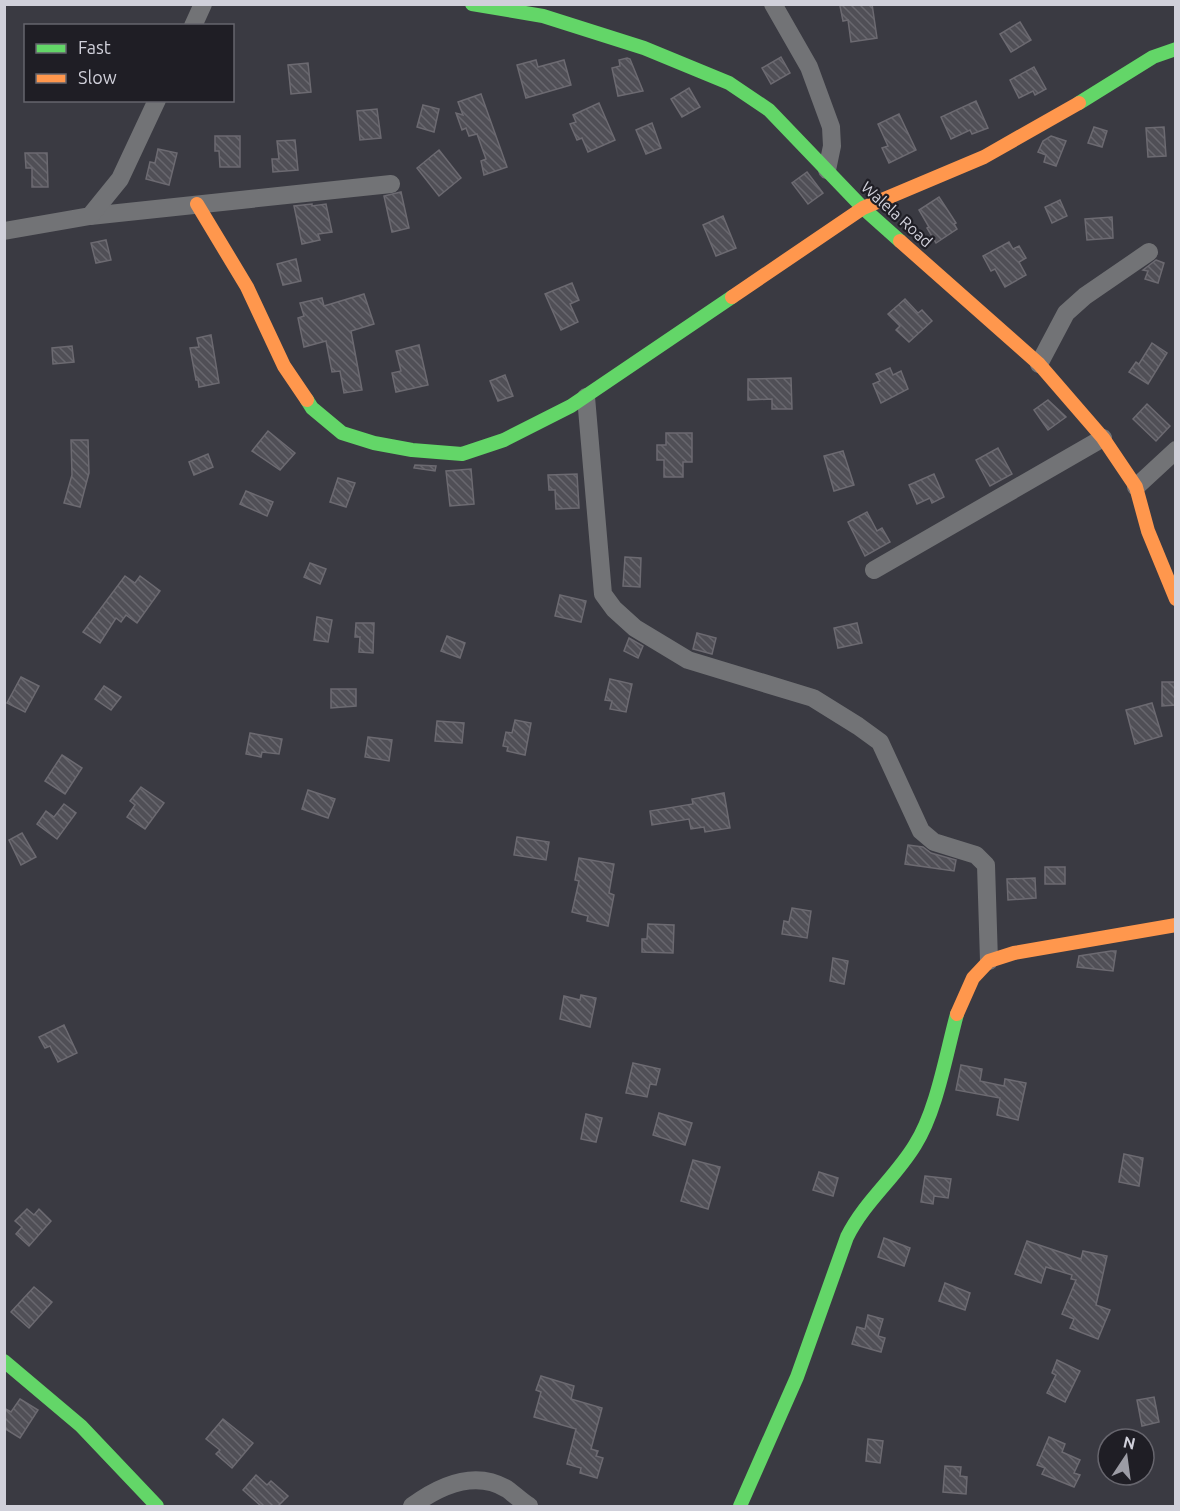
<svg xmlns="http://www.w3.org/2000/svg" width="1180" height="1511" viewBox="0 0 1180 1511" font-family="Ubuntu,sans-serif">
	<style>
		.building { fill: url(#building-back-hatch); stroke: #6c6a71; stroke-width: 1.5 }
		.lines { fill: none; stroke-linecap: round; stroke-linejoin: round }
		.street { stroke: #727376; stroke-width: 18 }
		.fast { stroke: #63d668; stroke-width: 14 }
		.slow { stroke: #ff974d; stroke-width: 14 }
		.labels { text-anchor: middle; stroke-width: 4.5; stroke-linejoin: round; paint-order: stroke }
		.street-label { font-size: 16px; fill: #d0d0da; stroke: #1f1e25 }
	</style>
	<defs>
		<pattern id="building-back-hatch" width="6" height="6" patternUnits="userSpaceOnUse" patternTransform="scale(1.5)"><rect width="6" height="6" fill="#504f56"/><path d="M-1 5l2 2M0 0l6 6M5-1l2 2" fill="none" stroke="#68676e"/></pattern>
	</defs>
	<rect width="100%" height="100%" fill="#3a3a42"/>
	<!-- building -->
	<g class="building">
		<path d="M847 4H872L877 38 851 42 848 20 843 21 840 6Z"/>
		<path d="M1020 22 1031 40 1011 52 1000 34Z"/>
		<path d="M781 57 790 73 771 84 762 68Z"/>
		<path d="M627 58 630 59 643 91 618 96 612 68 620 66 619 60Z"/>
		<path d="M536 60 538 67 564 60 571 85 526 98 517 65Z"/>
		<path d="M308 63 311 92 291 94 288 65Z"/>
		<path d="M1034 67 1046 89 1035 95 1033 91 1019 98 1010 80Z"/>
		<path d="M689 88 700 107 682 117 671 99Z"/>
		<path d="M481 94 507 167 484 175 481 161 486 159 477 134 469 136 466 128 462 130 456 113 463 115 458 102Z"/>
		<path d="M976 101 988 128 972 134 970 130 951 139 941 117Z"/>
		<path d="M599 103 615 140 588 152 582 138 577 140 570 124 576 122 573 115Z"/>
		<path d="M423 105 439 109 434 132 417 127Z"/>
		<path d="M377 109 381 138 360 140 357 111Z"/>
		<path d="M899 114 916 150 889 163 882 148 888 146 878 124Z"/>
		<path d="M652 123 661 148 646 154 636 130Z"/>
		<path d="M1094 127 1107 131 1102 147 1088 143Z"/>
		<path d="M1164 127 1166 156 1148 157 1146 128Z"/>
		<path d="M215 136H240V167H220L219 151H215Z"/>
		<path d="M1051 136 1066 141 1056 166 1044 162 1046 155 1038 152 1043 141Z"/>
		<path d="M295 140 298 170 273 172 272 159H279L277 141Z"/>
		<path d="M158 149 177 153 169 185 146 179 150 162 155 163Z"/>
		<path d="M439 150 461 178 439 196 417 168Z"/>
		<path d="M25 153H47L48 187H32V168H26Z"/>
		<path d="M807 172 823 193 808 204 792 183Z"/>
		<path d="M401 192 409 228 392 232 384 196Z"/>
		<path d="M939 197 956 223 954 224 957 229 936 243 927 228 929 227 919 210Z"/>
		<path d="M1060 200 1067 216 1052 223 1045 207Z"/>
		<path d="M312 204V206L326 204 332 232 318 234 320 240 302 244 294 206Z"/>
		<path d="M723 216 736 248 716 256 703 225Z"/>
		<path d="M1112 217 1113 238 1087 240 1085 219Z"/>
		<path d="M106 240 111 260 96 263 91 243Z"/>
		<path d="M1009 242 1013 249 1019 246 1026 258 1019 262 1026 275 1005 287 995 269 991 271 983 256Z"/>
		<path d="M296 259 301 281 283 285 277 264Z"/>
		<path d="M1156 260 1164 263 1158 283 1145 279 1148 271 1143 270Z"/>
		<path d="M572 283 579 300 570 304 578 322 561 330 545 294Z"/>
		<path d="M364 294 374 324 351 331 362 390 344 393 340 371 332 372 326 341 304 347 298 318 304 316 300 303 322 298 324 306Z"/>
		<path d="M905 299 918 313 922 310 932 321 909 342 896 330 900 326 888 314Z"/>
		<path d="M211 335 219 383 199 387 198 380H196L190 348 199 347 197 338Z"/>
		<path d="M1152 343 1167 353 1148 384 1129 372 1136 362 1139 364Z"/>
		<path d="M419 345 428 385 396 392 392 373 401 371 396 351Z"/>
		<path d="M72 346 74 362 53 364 52 348Z"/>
		<path d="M890 368 893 375 901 371 908 389 881 403 873 384 880 381 876 374Z"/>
		<path d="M505 375 513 396 498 401 490 381Z"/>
		<path d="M791 378 792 409H772V399L748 400V379Z"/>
		<path d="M1048 400 1066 417 1048 430 1034 410Z"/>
		<path d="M1147 404 1170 426 1156 441 1133 419Z"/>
		<path d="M268 431 295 453 280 470 252 451Z"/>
		<path d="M666 433H692V462H683V477H664V460H657V445H666Z"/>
		<path d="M71 440H88L89 473 80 507 64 503 72 475Z"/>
		<path d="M998 448 1012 474 990 486 976 460Z"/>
		<path d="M843 451 854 485 834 491 824 456Z"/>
		<path d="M208 454 213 467 194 475 189 462Z"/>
		<path d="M415 465 436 466 435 471 414 468Z"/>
		<path d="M471 469 474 504 450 506 446 471Z"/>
		<path d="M577 474 579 508 556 509 555 490H549L548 475Z"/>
		<path d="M934 474 944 497 932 503 930 498 917 504 909 485Z"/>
		<path d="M338 478 355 483 346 507 330 502Z"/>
		<path d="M246 491 273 502 267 516 240 504Z"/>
		<path d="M867 512 877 531 882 528 890 542 865 556 848 522Z"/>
		<path d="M625 557 641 558 640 587 623 586Z"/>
		<path d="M310 563 326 569 320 584 304 577Z"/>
		<path d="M125 576 135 583 140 576 160 591 137 623 126 615 121 622 116 618 100 643 83 632Z"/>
		<path d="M560 595 586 601 581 622 555 616Z"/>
		<path d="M317 617 332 620 328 642 314 640Z"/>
		<path d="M356 623H374L373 653 359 652 360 637H355Z"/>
		<path d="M857 623 862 643 838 648 834 628Z"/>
		<path d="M697 633 716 638 712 654 693 649Z"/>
		<path d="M447 636 465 643 460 658 441 651Z"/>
		<path d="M629 638 643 646 638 658 624 651Z"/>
		<path d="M21 677 39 686 25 712 7 703Z"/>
		<path d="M610 679 632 684 626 712 610 709 612 701 605 700Z"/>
		<path d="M1162 682H1176V705L1162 706Z"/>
		<path d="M104 686 121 697 111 710 95 699Z"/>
		<path d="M331 689H356V706L331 708Z"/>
		<path d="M1152 703 1162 736 1135 744 1126 710Z"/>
		<path d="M515 720 531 723 525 755 507 751 508 747 503 746 506 732 512 733Z"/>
		<path d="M437 721 464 723 462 743 435 741Z"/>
		<path d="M250 733 282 739 279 754 262 752 261 757 246 754Z"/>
		<path d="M368 737 392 740 389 761 365 757Z"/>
		<path d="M62 755 82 768 65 794 45 781Z"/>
		<path d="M141 787 164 803 145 829 127 817 135 805 130 801Z"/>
		<path d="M308 790 335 799 328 818 302 809Z"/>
		<path d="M724 793 730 828 705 832 704 827 691 829 689 819 652 825 650 811 693 804 692 799Z"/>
		<path d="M64 804 76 813 57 839 37 824 46 811 54 817Z"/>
		<path d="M22 833 36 857 21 865 9 840Z"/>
		<path d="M517 837 549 842 546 860 514 855Z"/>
		<path d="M908 845 923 847 931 853 956 860 954 871 905 864Z"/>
		<path d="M579 858 614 864 609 893 614 895 608 926 587 921 588 916 572 912 579 881 575 880Z"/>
		<rect x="1045" y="867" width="20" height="17"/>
		<path d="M1035 878 1036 898 1008 900 1007 879Z"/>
		<path d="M792 908 811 911 807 938 782 934 784 921 789 922Z"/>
		<path d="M648 924 674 925 673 953 642 952V939H647Z"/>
		<path d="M1111 951H1116L1113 971 1077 967 1079 956Z"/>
		<path d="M833 958 848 961 844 984 830 981Z"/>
		<path d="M581 995 596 998 590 1027 560 1019 564 996 580 1000Z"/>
		<path d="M64 1025 77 1053 58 1062 50 1046 45 1048 39 1037Z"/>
		<path d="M633 1063 660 1069 656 1085 650 1084 647 1097 626 1093Z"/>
		<path d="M961 1065 982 1069 980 1081 1004 1086 1005 1079 1026 1083 1018 1120 997 1115 1000 1098 956 1090Z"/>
		<path d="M659 1113 692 1123 685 1145 653 1135Z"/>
		<path d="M586 1114 602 1118 596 1142 581 1139Z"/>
		<path d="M1124 1154 1143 1158 1139 1186 1119 1182Z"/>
		<path d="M693 1160 720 1167 708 1209 681 1201Z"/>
		<path d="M819 1172 838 1178 833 1196 813 1190Z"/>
		<path d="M925 1176 951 1179 948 1198 934 1196 933 1204 921 1202Z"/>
		<path d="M27 1209 34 1215 39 1209 51 1221 29 1246 16 1234 22 1227 15 1221Z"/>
		<path d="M884 1238 910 1248 904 1266 878 1257Z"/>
		<path d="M1027 1241 1081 1259 1083 1251 1107 1256 1096 1305 1110 1310 1098 1339 1070 1328 1074 1319 1062 1314 1076 1280 1071 1279 1072 1275 1046 1267 1041 1283 1015 1274Z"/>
		<path d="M945 1283 970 1293 965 1310 939 1301Z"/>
		<path d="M34 1287 52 1302 29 1328 11 1312Z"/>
		<path d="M868 1315 883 1319 878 1336 885 1338 881 1352 852 1344 857 1327 865 1329Z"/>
		<path d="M1057 1360 1080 1371 1065 1402 1047 1393 1056 1375 1052 1373Z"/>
		<path d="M541 1376 574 1386 571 1399 602 1408 591 1449 598 1451 596 1456 603 1458 597 1478 580 1473 581 1468 567 1464 576 1429 534 1417 541 1392 536 1390Z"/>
		<path d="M1154 1397 1159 1422 1142 1426 1137 1400Z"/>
		<path d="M20 1399 38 1410 20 1438 4 1428V1408L11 1412Z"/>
		<path d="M223 1419 253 1443 232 1468 216 1454 220 1450 206 1439Z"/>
		<path d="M1049 1437 1065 1444 1062 1452 1080 1460 1074 1473 1080 1475 1074 1487 1042 1474 1045 1468 1037 1465Z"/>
		<path d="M868 1439 883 1441 880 1463 866 1461Z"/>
		<path d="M945 1466 961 1467 960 1476 967 1477 966 1494 943 1492Z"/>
		<path d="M256 1475 267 1485 271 1481 288 1496 278 1506H261L243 1490Z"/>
	</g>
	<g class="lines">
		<!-- street -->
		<g class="street">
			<path d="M773 4 809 67 831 127 832 146 827 170"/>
			<path d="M193 26 203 4"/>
			<path d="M90 216 391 184"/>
			<path d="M4 231 90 216 120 179 157 100"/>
			<path d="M1039 364 1066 313 1085 296 1149 252"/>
			<path d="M586 397 603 594 614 609 635 628 688 660 813 698 858 726 880 742 921 831 934 842 976 855 986 865 989 961"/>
			<path d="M1136 487 1176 450"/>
			<path d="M874 570 1103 438"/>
			<path d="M412 1506C438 1487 474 1469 507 1489 514 1494 521 1501 529 1506"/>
		</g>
		<!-- fast -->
		<g class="fast">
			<path d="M472 4 543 16 644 48 729 83 769 110 863 208 900 241"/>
			<path d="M1079 103 1153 57 1176 49"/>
			<path d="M307 400 312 408 342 433 374 443 412 450 462 454 504 440 571 406 732 297"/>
			<path d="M4 1361 81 1426 157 1506"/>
			<path d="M740 1506 797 1377 847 1237C865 1201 895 1178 915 1145 937 1110 946 1054 957 1014"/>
		</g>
		<!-- slow -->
		<g class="slow">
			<path d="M197 204 247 287 284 366 307 400"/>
			<path d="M900 241 1039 364 1103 438 1136 487 1148 531 1176 599"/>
			<path d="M732 297 863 208 984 157 1079 103"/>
			<path d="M957 1014 973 978 989 961 1014 953 1176 925"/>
		</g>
	</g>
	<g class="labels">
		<!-- street labels -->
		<g class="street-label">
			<text transform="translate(897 214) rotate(42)" y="6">Walela Road</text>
		</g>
	</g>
	<!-- border -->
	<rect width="1180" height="1511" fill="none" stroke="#d0d0da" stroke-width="12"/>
	<!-- legend -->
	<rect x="24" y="24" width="210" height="78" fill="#1f1e25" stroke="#66656d" stroke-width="1.5"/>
	<rect x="36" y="44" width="30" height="9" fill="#63d668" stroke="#66656d" stroke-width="1.5"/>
	<text x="78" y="54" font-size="18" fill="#d0d0da">Fast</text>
	<rect x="36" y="74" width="30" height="9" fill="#ff974d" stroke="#66656d" stroke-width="1.5"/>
	<text x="78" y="84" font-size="18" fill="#d0d0da">Slow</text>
	<!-- north arrow -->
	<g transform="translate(1126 1457) rotate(13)"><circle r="28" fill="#1f1e25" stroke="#66656d" stroke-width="1.5"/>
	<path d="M0-4.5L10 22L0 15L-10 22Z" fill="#9c9ca5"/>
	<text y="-9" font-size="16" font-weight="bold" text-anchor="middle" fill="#d0d0da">N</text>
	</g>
</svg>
